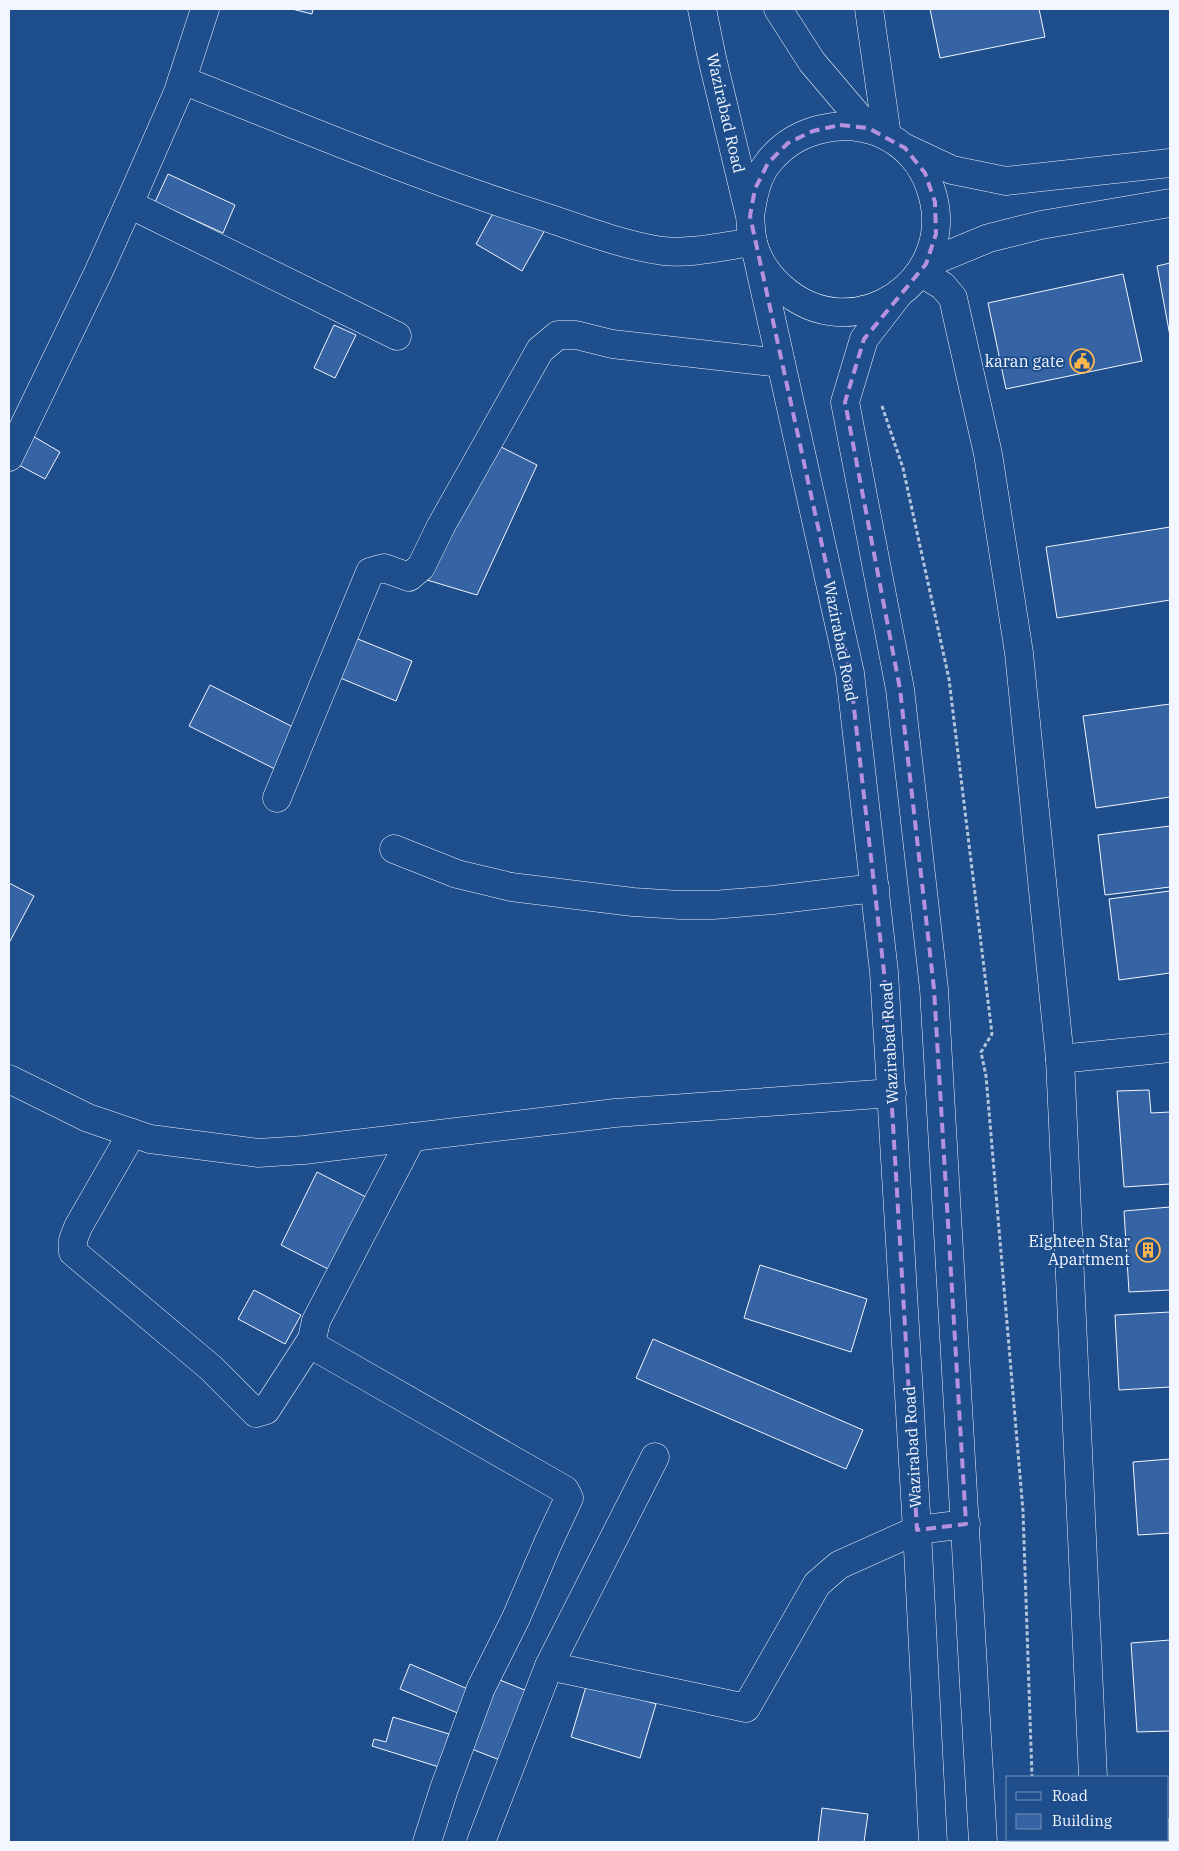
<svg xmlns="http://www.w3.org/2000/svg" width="1179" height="1851" viewBox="0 0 1179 1851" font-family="'IBM Plex Serif',serif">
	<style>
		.building { fill: #3563a3; stroke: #f2f6ff }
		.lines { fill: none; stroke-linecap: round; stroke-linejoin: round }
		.street-casing { stroke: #f2f6ff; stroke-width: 29 }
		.secondary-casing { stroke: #f2f6ff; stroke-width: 29 }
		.highway-casing { stroke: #f2f6ff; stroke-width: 29 }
		.path { stroke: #b3c4dc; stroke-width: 3; stroke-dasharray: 4 2.5; stroke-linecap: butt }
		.street { stroke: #1f4e8c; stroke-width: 28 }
		.secondary { stroke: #1f4e8c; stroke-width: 28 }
		.highway { stroke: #1f4e8c; stroke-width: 28 }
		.marked { fill: none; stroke: #b691df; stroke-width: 4; stroke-dasharray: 10 6; stroke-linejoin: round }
		.labels { text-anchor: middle; stroke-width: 4; stroke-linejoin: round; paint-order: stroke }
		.street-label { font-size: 16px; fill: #f2f6ff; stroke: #1f4e8c }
		.poi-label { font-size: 16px; fill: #f2f6ff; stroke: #1f4e8c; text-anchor: end }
	</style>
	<rect width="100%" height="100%" fill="#1f4e8c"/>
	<!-- building -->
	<g class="building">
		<path d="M292 9H313L312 14Z"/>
		<path d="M930 9H1039L1045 37 940 58Z"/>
		<path d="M168 174 235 205 223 233 155 202Z"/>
		<path d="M497 206 545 230 522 271 476 244Z"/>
		<path d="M1170 263V336L1157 266Z"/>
		<path d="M1123 274 1142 361 1006 389 988 303Z"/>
		<path d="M334 325 356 335 335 378 314 368Z"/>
		<path d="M31 435 60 452 45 479 15 463Z"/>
		<path d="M495 444 537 465 477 595 427 580Z"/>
		<path d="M1170 527V600L1057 618 1046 547Z"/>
		<path d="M348 635 412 661 396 701 333 675Z"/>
		<path d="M210 685 295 728 275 769 189 726Z"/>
		<path d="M1170 704V797L1096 808 1083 716Z"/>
		<path d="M1170 826V887L1105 895 1098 835Z"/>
		<path d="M9 883 34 896 9 943Z"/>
		<path d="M1170 891V973L1119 980 1109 899Z"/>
		<path d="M1149 1090 1151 1113 1170 1112V1184L1124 1187 1117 1091Z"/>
		<path d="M317 1172 368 1198 332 1271 281 1245Z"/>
		<path d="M1170 1207V1290L1129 1292 1124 1211Z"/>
		<path d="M760 1265 867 1299 851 1352 744 1318Z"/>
		<path d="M254 1290 301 1315 285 1344 238 1319Z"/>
		<path d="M1170 1312V1387L1119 1390 1115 1315Z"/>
		<path d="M653 1339 863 1430 846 1469 636 1378Z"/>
		<path d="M1170 1459V1533L1138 1535 1133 1462Z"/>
		<path d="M1170 1640V1731L1137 1732 1131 1643Z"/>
		<path d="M410 1664 470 1690 460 1714 400 1689Z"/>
		<path d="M495 1678 532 1693 505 1762 469 1748Z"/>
		<path d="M587 1683 656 1704 640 1758 571 1737Z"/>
		<path d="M393 1717 449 1734 439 1767 372 1746 374 1739 386 1742Z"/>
		<path d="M822 1808 868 1814 864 1842H818Z"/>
		<path d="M1168 1819H1170V1842H1162L1161 1840H1168Z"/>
	</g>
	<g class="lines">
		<!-- street casing -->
		<g class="street-casing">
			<g id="street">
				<path d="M869 9 887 136"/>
				<path d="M182 80C301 127 418 177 539 215 579 228 621 245 663 251 692 254 724 246 753 242"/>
				<path d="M129 204 397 336"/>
				<path d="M920 272 943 286 953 298 988 454 1019 653 1060 1059 1093 1777"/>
				<path d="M9 457 98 273 129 204 178 92 205 9"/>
				<path d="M277 798 370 572 384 568 409 577 421 567 441 526 540 350 558 335H576L612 344 781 363"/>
				<path d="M394 849 457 874 511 887 633 902 680 905H713L773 900 875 888"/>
				<path d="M1060 1059 1170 1048"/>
				<path d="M9 1079 88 1118 150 1139 258 1153 304 1150 615 1113 892 1093"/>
				<path d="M132 1133 78 1227 73 1240V1252L211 1368 256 1413 266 1410 312 1339"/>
				<path d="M412 1137 316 1321 312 1339 317 1348 565 1490 569 1498 548 1543 516 1618 481 1688 444 1789 427 1842"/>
				<path d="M655 1457 549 1666 746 1708 817 1584 839 1565 917 1530 966 1524"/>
				<path d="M1096 1840V1842"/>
				<path d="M481 1842 549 1666"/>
			</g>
		</g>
		<!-- secondary casing -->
		<g class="secondary-casing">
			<g id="secondary">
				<path d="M905 148 952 170 1006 181 1170 163"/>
				<path d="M926 264 989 238 1041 225 1170 203"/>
			</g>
		</g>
		<!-- highway casing -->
		<g class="highway-casing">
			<g id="highway">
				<path d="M702 9 712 58 750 216C751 225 751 234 753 243 757 259 768 276 781 287 853 353 963 279 930 187 922 163 904 143 880 133 841 118 794 129 768 163 756 178 753 198 750 216"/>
				<path d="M778 9 812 62 868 128"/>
				<path d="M757 255 850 673 884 972 917 1530 933 1842"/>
				<path d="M898 295 864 339 845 402 900 689 934 989 983 1842"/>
			</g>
		</g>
		<!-- path -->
		<g class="path">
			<path d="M882 406 903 468 949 679 992 1034 981 1052 986 1076 1023 1511 1032 1777"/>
			<path d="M1034 1840V1842"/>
		</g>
		<!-- street -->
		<use href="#street" class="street"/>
		<!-- secondary -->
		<use href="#secondary" class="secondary"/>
		<!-- highway -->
		<use href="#highway" class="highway"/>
	</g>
	<!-- marked area -->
	<path class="marked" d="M840 125 868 128 905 148 925 173 935 202 936 234 926 264 864 339 845 402 900 689 934 989 966 1524 917 1530 884 972 850 673 750 216 755 189 768 163 788 143 813 131Z"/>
	<!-- icons -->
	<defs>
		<g id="civic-ring" transform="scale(1.25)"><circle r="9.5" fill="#1f4e8c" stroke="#ffb74d" stroke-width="1.5"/><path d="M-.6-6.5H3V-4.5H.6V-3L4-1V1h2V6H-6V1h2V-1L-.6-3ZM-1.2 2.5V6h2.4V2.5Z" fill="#ffb74d"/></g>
		<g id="building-ring" transform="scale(1.25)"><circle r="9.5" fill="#1f4e8c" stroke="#ffb74d" stroke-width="1.5"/><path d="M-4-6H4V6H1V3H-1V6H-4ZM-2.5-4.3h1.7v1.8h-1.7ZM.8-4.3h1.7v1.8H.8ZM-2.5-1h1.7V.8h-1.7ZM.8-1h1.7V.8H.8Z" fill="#ffb74d"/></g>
	</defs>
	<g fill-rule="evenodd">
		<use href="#civic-ring" x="1082" y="361"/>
		<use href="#building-ring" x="1148" y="1250"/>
	</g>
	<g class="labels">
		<!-- street labels -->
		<g class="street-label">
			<text transform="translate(726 113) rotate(77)" y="6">Wazirabad Road</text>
			<text transform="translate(841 641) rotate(79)" y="6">Wazirabad Road</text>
			<text transform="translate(889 1043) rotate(-93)" y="6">Wazirabad Road</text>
			<text transform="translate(912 1447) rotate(-93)" y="6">Wazirabad Road</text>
		</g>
		<!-- poi labels -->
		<g class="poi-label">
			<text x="1064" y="367">karan gate</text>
			<text x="1130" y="1247">Eighteen Star<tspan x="1130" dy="18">Apartment</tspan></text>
		</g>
	</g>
	<!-- border -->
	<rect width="1179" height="1851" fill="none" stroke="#f2f6ff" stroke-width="20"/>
	<!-- legend -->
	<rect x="1006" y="1776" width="162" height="65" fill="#1f4e8c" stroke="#7391ba"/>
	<rect x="1016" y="1792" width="25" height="8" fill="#1f4e8c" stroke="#7391ba"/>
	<text x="1052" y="1801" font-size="15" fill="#f2f6ff">Road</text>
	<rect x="1016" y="1814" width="25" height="15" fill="#3563a3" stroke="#7391ba"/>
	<text x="1052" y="1826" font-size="15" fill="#f2f6ff">Building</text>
</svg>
